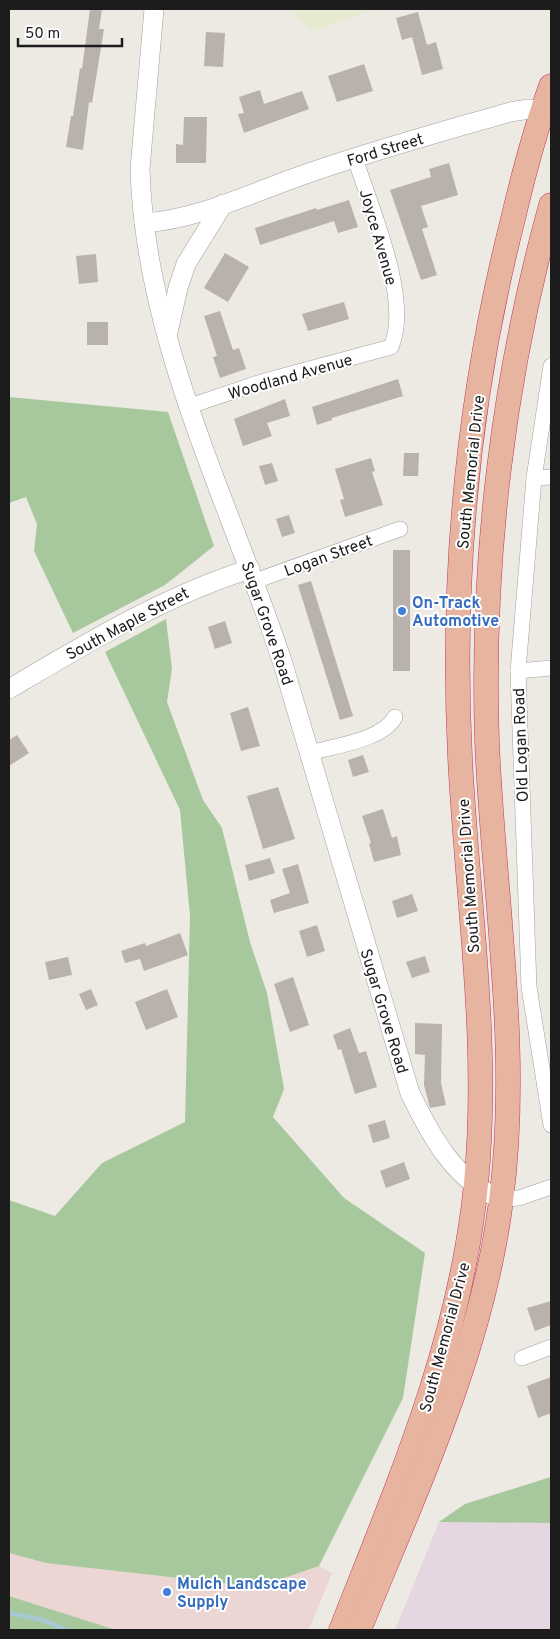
<svg xmlns="http://www.w3.org/2000/svg" width="560" height="1639" viewBox="0 0 560 1639" font-family="Overpass,sans-serif">
	<style>
		.commercial { fill: #ecd6d4 }
		.industrial { fill: #e5d6e1 }
		.farmland { fill: #e6ead0 }
		.forest { fill: #a6c89c }
		.lines { fill: none; stroke-linecap: round; stroke-linejoin: round }
		.stream { stroke: #a8c8d6; stroke-width: 4.5 }
		.building { fill: #b9b2ac }
		.minor-casing { stroke: #a0a0a0; stroke-width: 16 }
		.tertiary-casing { stroke: #a0a0a0; stroke-width: 20 }
		.trunk-casing { stroke: #c4365e; stroke-width: 25 }
		.minor { stroke: #fff; stroke-width: 15 }
		.tertiary { stroke: #fff; stroke-width: 19 }
		.trunk { stroke: #e6b49f; stroke-width: 24 }
		.shop-dot { fill: #3f7fe0; stroke: #fff; stroke-width: 2 }
		.labels { text-anchor: middle; stroke-width: 4; stroke-linejoin: round; paint-order: stroke }
		.street-label { font-size: 16px; fill: #1c1c1c; stroke: #fff }
		.shop-label { font-size: 16px; font-weight: bold; fill: #366cbe; stroke: #fff; text-anchor: start }
	</style>
	<rect width="100%" height="100%" fill="#edeae3"/>
	<!-- commercial -->
	<path class="commercial" d="M9 1553 46 1563 258 1587 319 1566 332 1573 309 1630H116L9 1596Z"/>
	<!-- industrial -->
	<path class="industrial" d="M439 1522 551 1523V1630H395Z"/>
	<!-- farmland -->
	<path class="farmland" d="M296 9H375L312 31 295 15Z"/>
	<!-- forest -->
	<g class="forest">
		<path d="M9 397 168 412 214 546 165 585 73 633 34 551 37 524 26 497 9 503Z"/>
		<path d="M166 619 172 669 167 702 203 800 222 828 250 942 267 993 284 1089 273 1117 344 1198 425 1253 403 1398 319 1566 258 1587 46 1563 9 1553V1200L55 1216 102 1163 185 1122 190 916 180 810 105 652Z"/>
		<path d="M551 1477V1523L439 1522 465 1504Z"/>
		<path d="M9 1596 116 1630H9Z"/>
	</g>
	<g class="lines">
		<!-- stream -->
		<path class="stream" d="M9 1613 43 1620 66 1630"/>
	</g>
	<!-- building -->
	<g class="building">
		<path d="M90 9H102L99 29H104L92 103 89 102 83 150 66 147 71 116H73L80 68 82 69Z"/>
		<path d="M418 12 427 45 436 42 443 69 422 75 412 37 402 40 396 18Z"/>
		<path d="M206 32 225 33 223 67 204 66Z"/>
		<path d="M364 64 373 91 337 102 328 76Z"/>
		<path d="M260 90 264 104 302 91 309 109 244 133 238 114 244 113 239 97Z"/>
		<path d="M184 117H207L206 163H176V144L183 145Z"/>
		<path d="M449 163 458 195 421 206 428 227 422 229 437 275 421 280 390 190 431 177 429 169Z"/>
		<path d="M349 200 358 227 338 233 334 221 260 245 255 228 316 208 317 210Z"/>
		<path d="M225 253 249 267 228 302 204 288Z"/>
		<path d="M96 254 98 282 79 284 76 256Z"/>
		<path d="M344 302 349 319 308 331 302 314Z"/>
		<path d="M220 311 233 350 239 348 246 369 220 378 213 357 217 356 204 316Z"/>
		<rect x="87" y="322" width="21" height="23"/>
		<path d="M398 379 403 396 332 418V420L317 425 312 407Z"/>
		<path d="M285 399 290 416 267 423 272 436 243 446 234 419Z"/>
		<path d="M404 453H419L418 476H403Z"/>
		<path d="M371 458 375 471 372 472 383 505 345 517 340 500 344 499 335 469Z"/>
		<path d="M272 463 278 481 265 485 259 466Z"/>
		<path d="M289 515 295 533 282 537 276 519Z"/>
		<rect x="393" y="550" width="17" height="121"/>
		<path d="M311 581 353 716 340 720 298 585Z"/>
		<path d="M225 621 232 643 215 649 208 627Z"/>
		<path d="M248 707 260 746 241 751 230 713Z"/>
		<path d="M17 735 29 753 9 766V740Z"/>
		<path d="M363 755 369 772 353 777 348 760Z"/>
		<path d="M278 787 295 839 263 849 247 796Z"/>
		<path d="M383 809 392 838 397 836 401 855 374 862 369 844 371 843 362 816Z"/>
		<path d="M270 858 275 873 249 881 245 865Z"/>
		<path d="M298 864 309 903 274 913 270 900 290 893 282 869Z"/>
		<path d="M412 894 418 911 397 918 392 901Z"/>
		<path d="M317 925 325 951 307 957 299 931Z"/>
		<path d="M180 933 188 955 144 971 140 959 125 963 121 951 145 943 146 946Z"/>
		<path d="M425 956 430 972 412 978 406 962Z"/>
		<path d="M68 957 72 975 49 980 45 962Z"/>
		<path d="M293 977 309 1025 290 1032 274 984Z"/>
		<path d="M91 989 98 1005 86 1010 79 994Z"/>
		<path d="M167 989 178 1017 146 1030 135 1002Z"/>
		<path d="M415 1023 442 1024 441 1083 446 1105 430 1108 424 1085 425 1055 415 1054Z"/>
		<path d="M350 1028 359 1053 366 1051 377 1087 355 1094 341 1049 338 1050 333 1035Z"/>
		<path d="M385 1120 390 1138 373 1143 368 1125Z"/>
		<path d="M404 1162 410 1179 386 1188 380 1171Z"/>
		<path d="M551 1301V1325L535 1331 527 1308Z"/>
		<path d="M551 1377V1413L538 1418 527 1386Z"/>
	</g>
	<g class="lines">
		<!-- minor casing -->
		<g class="minor-casing">
			<g id="minor">
				<path d="M551 366 534 478 518 671 529 987 551 1125"/>
				<path d="M190 406 261 382 391 347C412 300 370 206 355 158"/>
				<path d="M534 478 551 477"/>
				<path d="M255 581 400 529"/>
				<path d="M518 671 551 668"/>
				<path d="M310 753C334 746 383 740 395 717"/>
				<path d="M502 1199 519 1198 551 1187"/>
				<path d="M522 1358 551 1347"/>
			</g>
		</g>
		<!-- tertiary casing -->
		<g class="tertiary-casing">
			<g id="tertiary">
				<path d="M154 9 140 169C145 342 230 502 283 664L410 1093C430 1134 455 1183 502 1199"/>
				<path d="M144 223C199 219 251 193 303 175 371 151 441 132 510 112L529 109 551 111"/>
				<path d="M168 332 178 288 186 264 223 204"/>
				<path d="M9 689C87 643 164 596 250 569"/>
			</g>
		</g>
		<!-- trunk casing -->
		<g class="trunk-casing">
			<g id="trunk">
				<path d="M341 1630C398 1485 461 1341 476 1184 490 1042 467 899 460 757 451 578 468 397 512 223 523 176 535 130 551 86"/>
				<path d="M359 1630C415 1491 482 1351 501 1201 521 1048 493 893 487 741 481 561 503 378 551 205"/>
			</g>
		</g>
		<!-- minor -->
		<use href="#minor" class="minor"/>
		<!-- tertiary -->
		<use href="#tertiary" class="tertiary"/>
		<!-- trunk -->
		<use href="#trunk" class="trunk"/>
	</g>
	<!-- markers -->
	<g class="shop-dot">
		<circle cx="402" cy="611" r="5"/>
		<circle cx="167" cy="1592" r="5"/>
	</g>
	<g class="labels">
		<!-- street labels -->
		<g class="street-label">
			<text transform="translate(385 149) rotate(-17)" y="6">Ford Street</text>
			<text transform="translate(379 237) rotate(74)" y="6">Joyce Avenue</text>
			<text transform="translate(290 376) rotate(-16)" y="6">Woodland Avenue</text>
			<text transform="translate(470 472) rotate(-84)" y="6">South Memorial Drive</text>
			<text transform="translate(328 555) rotate(-20)" y="6">Logan Street</text>
			<text transform="translate(127 623) rotate(-28)" y="6">South Maple Street</text>
			<text transform="translate(268 623) rotate(71)" y="6">Sugar Grove Road</text>
			<text transform="translate(520 745) rotate(-92)" y="6">Old Logan Road</text>
			<text transform="translate(468 876) rotate(-94)" y="6">South Memorial Drive</text>
			<text transform="translate(385 1011) rotate(73)" y="6">Sugar Grove Road</text>
			<text transform="translate(444 1337) rotate(-75)" y="6">South Memorial Drive</text>
		</g>
		<!-- shop labels -->
		<g class="shop-label">
			<text x="412" y="608">On-Track<tspan x="412" dy="18">Automotive</tspan></text>
			<text x="177" y="1589">Mulch Landscape<tspan x="177" dy="18">Supply</tspan></text>
		</g>
	</g>
	<!-- border -->
	<rect width="560" height="1639" fill="none" stroke="#1c1c1c" stroke-width="20"/>
	<!-- scale -->
	<path d="M18 38v8h104v-8" fill="none" stroke="#1c1c1c" stroke-width="2.5"/>
	<text x="25" y="38" font-size="15" fill="#1c1c1c" stroke="#ffffff" stroke-width="4" paint-order="stroke">50 m</text>
</svg>
